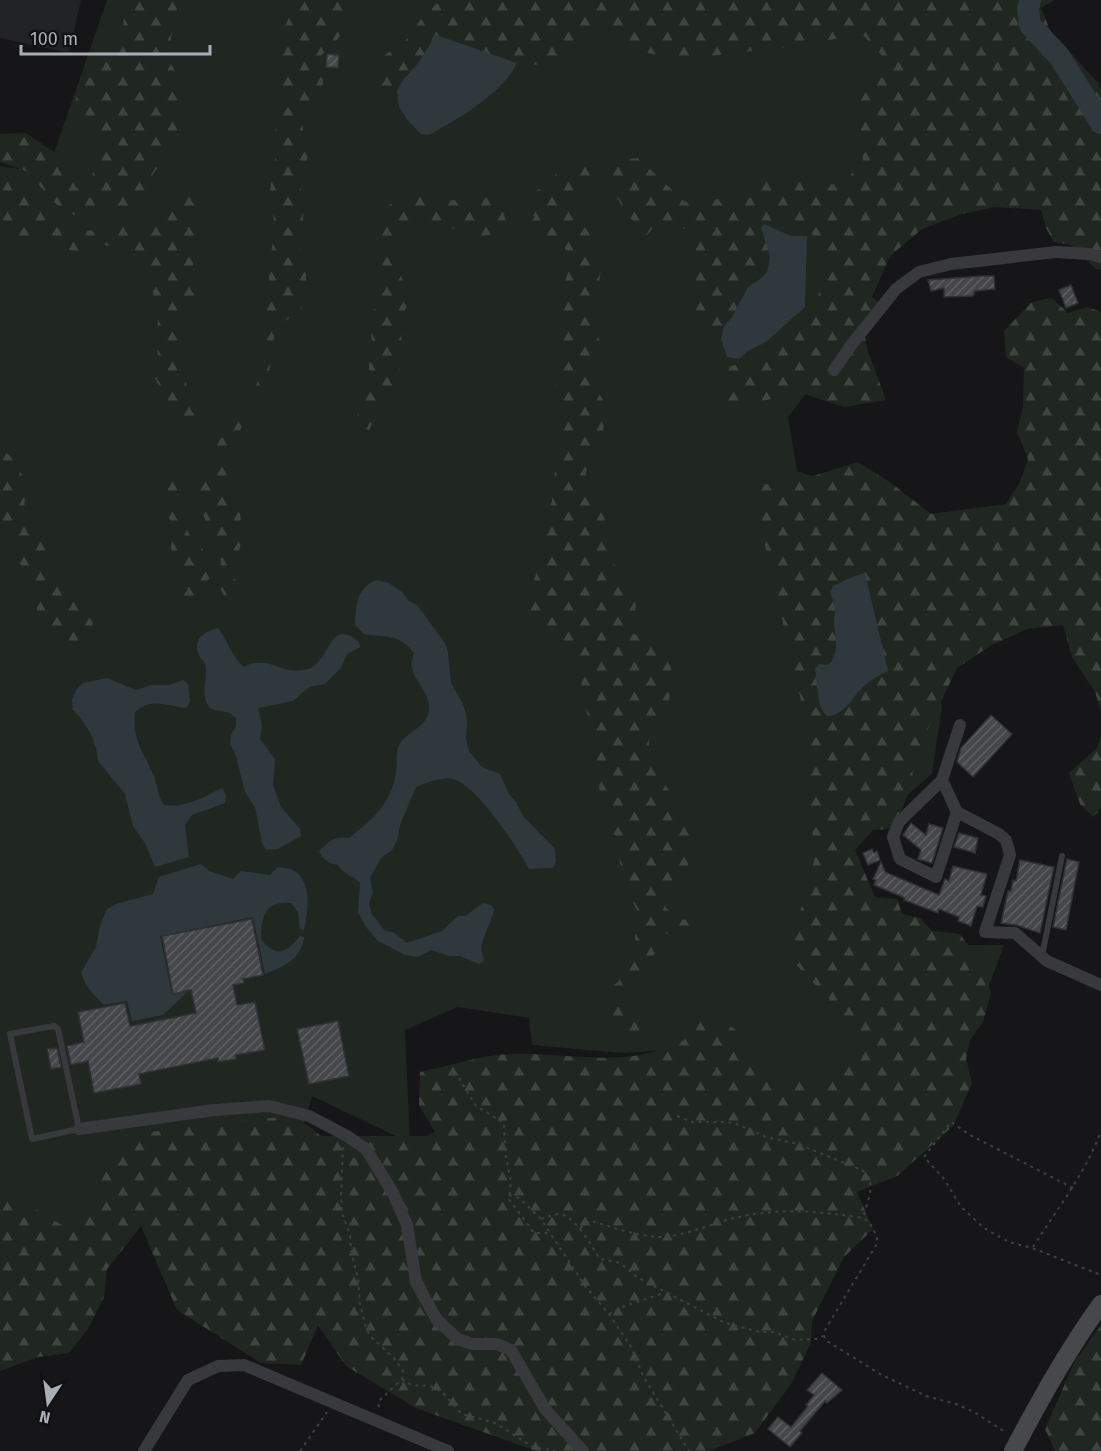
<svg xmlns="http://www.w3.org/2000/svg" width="1101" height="1451" viewBox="0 0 1101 1451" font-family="'Fira Sans',sans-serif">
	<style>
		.built { fill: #222325 }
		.green { fill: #202720 }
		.forest { fill: url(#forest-firs) }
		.water { fill: #2f393d }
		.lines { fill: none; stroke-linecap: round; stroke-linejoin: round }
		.river { stroke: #2f393d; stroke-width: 22 }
		.building { fill: url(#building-hatch); stroke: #303134; stroke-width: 1.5 }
		.path { stroke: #3d4043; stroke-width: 2; stroke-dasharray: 3 4.5; stroke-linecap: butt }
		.lane { stroke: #37393d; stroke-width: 6 }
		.street { stroke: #37393d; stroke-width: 12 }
		.secondary { stroke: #46484c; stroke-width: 18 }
	</style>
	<defs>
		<pattern id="forest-firs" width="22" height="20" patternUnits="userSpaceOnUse" patternTransform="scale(1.5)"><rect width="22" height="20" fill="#202720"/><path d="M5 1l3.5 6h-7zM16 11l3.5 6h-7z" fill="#3e443e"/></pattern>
		<pattern id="building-hatch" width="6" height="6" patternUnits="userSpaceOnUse" patternTransform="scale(1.5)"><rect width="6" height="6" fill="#45474b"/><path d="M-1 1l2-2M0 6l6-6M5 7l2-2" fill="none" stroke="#5d5f63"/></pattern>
	</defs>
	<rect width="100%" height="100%" fill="#161618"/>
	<!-- built -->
	<path class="built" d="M0 0H81L69 53 0 38Z"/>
	<!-- green -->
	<path class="green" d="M107 0H976L866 238 853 333 788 417 797 471 867 495 905 538 942 707 932 774 853 841 867 946 1004 945 946 1104 885 1161 718 1047 621 1053 532 1045 529 1018 458 1007 405 1030 410 1143 312 1096 298 1146 97 1228 55 1248 0 1217V166L47 173Z"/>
	<!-- forest -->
	<g class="forest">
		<path d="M126 0H179L167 57 179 78 183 112 175 144 153 174 139 208 74 215 57 205 26 171 0 162V134L26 133 61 157 76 188 92 182 96 136 75 101 88 66 121 43Z"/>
		<path d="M297 0H341C352 16 344 34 331 47 327 51 323 52 321 57 319 65 322 68 323 76 324 84 321 92 318 99L304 102C298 114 305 127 303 142 314 155 304 162 301 177 299 186 302 196 306 204L303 216 304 237 300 247 301 260 306 270V294L301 309 275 329 267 387 248 414 231 449V486L240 510 242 538 239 552 233 557 230 566 237 584 234 593 225 597C215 585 223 570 220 556 214 534 199 516 200 493 200 485 206 483 209 477 213 467 212 454 209 444L214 435 224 431 228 419 233 411 245 404 254 391 261 373 264 325 269 297V267L275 228 270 190 275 159 274 139 284 78 280 37Z"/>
		<path d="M441 0H1055L1041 8 1050 30 1098 83 1101 89V269L1097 270 1071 245 1054 242 1046 228 1041 210 995 207 962 214 922 229 890 256 872 297 881 304 863 325 867 349 886 400 844 407 799 392 743 406 719 401 729 367 775 351 795 317 815 304 828 268 812 234 790 223 770 235 761 296 728 338 708 336 689 320 693 256 689 230 659 221 646 236 624 211 612 186 600 174 606 162 638 158 685 202 733 198 760 178 841 185 863 162 859 104 884 58 862 34 829 40 798 54 777 45 769 49 680 60 648 53 614 34 594 28 587 40 571 46 547 65 514 64 442 36 434 53 403 91 387 97 380 92 379 59 405 41 426 12Z"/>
		<path d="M590 160H594L590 174 596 180V188L585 191 571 209 590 234 602 263 594 316 601 350 594 380 597 389 605 404 602 447 587 468 582 493C597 505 607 515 608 536 609 544 607 551 611 559 616 571 629 582 637 592L633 633C648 642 665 647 670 664 674 677 670 702 664 714 660 723 651 731 649 742 646 763 678 800 686 820 692 837 687 857 688 875L673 882 664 897 666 908 681 919 691 921 693 931 686 935 674 931 658 937C658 954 652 955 646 969 644 973 643 978 640 982 633 992 629 996 629 1008L644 1020 643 1033 638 1041 632 1042 608 1017 607 996 609 990 619 981 626 959 636 951 635 935 640 927 641 918 624 884 615 836 600 793 596 762 591 744 589 723 581 681 576 675 566 652 551 634 539 625 528 608 529 597 544 548 546 517 552 501 559 422 556 379 563 353 556 311 571 263 565 248 554 240 530 233 528 225 535 217 527 211 528 196 551 182 556 174 565 170 567 162Z"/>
		<path d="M8 180 19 181 35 200 50 223 66 233 93 230 116 224 148 225C162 205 172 184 198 201L199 212 191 248 196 289 190 312 182 326 177 357 179 370 197 404 198 426 194 431 164 397 154 375 158 357 156 331 158 322 148 266 128 250 100 244 79 255C54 239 28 241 0 236V183Z"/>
		<path d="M417 193C442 202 465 202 491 197 501 203 507 217 506 228L493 234 471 239 451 227 436 228 422 224 411 226 402 233 390 256 404 282 409 303 403 313 399 372 404 391C398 398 394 397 389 402 380 410 374 420 369 430L358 427 357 418 360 406V395L369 370V349L372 342 370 320 375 308 380 281 376 250 381 238V215L390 204Z"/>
		<path d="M1052 298 1068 313 1088 307 1101 312V710L1095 692 1072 657 1063 625 1027 629 990 646 957 668 912 762 913 781 902 809 889 829 873 830 855 850 875 897 897 899 902 914 920 918 932 931 960 934 979 961 991 993 983 1022 970 1040 966 1059 972 1083 953 1126 897 1176 857 1192 873 1229 844 1257 812 1321 811 1343 791 1384 755 1433 709 1451H536L416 1408 346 1366 318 1325 301 1365 261 1363 177 1310 141 1226 107 1269 104 1297 88 1329 69 1353 38 1357 0 1371V1199C32 1188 63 1251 91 1215 100 1205 99 1187 103 1174 107 1164 112 1155 114 1144L122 1136 215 1123 283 1117 307 1125 321 1136H426L435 1132 419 1105 420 1072C450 1066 480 1055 510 1054 564 1052 614 1067 666 1048 672 1046 682 1043 686 1038 690 1034 692 1026 693 1021 713 1013 723 1020 739 1033L740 1051 749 1065 760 1074 774 1077 825 1078 842 1069 860 1049 861 1033 788 956 814 861 809 775 803 709 751 485 791 483 858 462 891 483 931 514 1006 504 1019 484 1028 459 1017 432 1023 406 1024 368 1006 357 1004 331 1032 302Z"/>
		<path d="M0 446C7 454 17 461 21 472 32 497 12 517 43 536 48 552 51 568 60 581 70 596 84 607 93 623L89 635 76 645 55 640 43 628 28 582 14 550 0 528Z"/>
		<path d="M181 462 186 466C184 479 178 491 179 503 180 511 187 533 192 538 195 542 199 544 202 548 207 556 208 567 210 576L206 585 188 602 183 599V577L172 555 171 547 173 527 165 509 166 483 172 467Z"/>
		<path d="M1101 735V808L1093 817 1080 804 1069 773 1097 748Z"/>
		<path d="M1101 1325V1451H1055L1045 1429 1075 1361Z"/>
	</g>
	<!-- water -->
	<g class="water">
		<path d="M433 34 517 63C503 93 458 119 429 135L421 134 409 122 399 107 397 91 403 80 419 62 435 36Z"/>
		<path d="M764 224 791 236H807L805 307 766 342 748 351 739 359 727 357 721 339 724 326 732 317 748 287 760 279 767 272 769 264 770 257 761 228Z"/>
		<path d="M865 573 888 671C879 675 870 680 863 687 851 698 846 715 827 716 816 707 818 682 815 669L819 664 826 665 831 663 836 651V638L834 625 835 605 830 593 833 586C843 581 854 576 865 573Z"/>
		<path d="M378 580 389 583 402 592 409 601 417 605 445 643 448 652 451 683 462 702 466 713 467 724 466 739 469 751 482 767 500 774 509 794 516 802 523 816 555 849 556 862 553 868 529 869C517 847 477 785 453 779 440 777 428 782 416 787L400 825 398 838 392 850 381 858 370 878 373 893 369 903 372 914 385 931 393 932 407 943 442 931 458 916H465L483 903 491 905 494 909C492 925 475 945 484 958L483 962 479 964 460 956H449L431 950 418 957 405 955 378 941 366 927 358 912 360 883C353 875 344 875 338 865 327 863 324 860 319 851 332 840 331 837 349 838 373 819 390 806 396 773 398 762 394 753 401 742 411 729 428 727 429 708 429 690 414 682 412 667 411 662 413 657 414 653 397 632 386 638 364 634L355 625C356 605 357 586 378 580Z"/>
		<path d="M218 628C228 641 232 657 244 667 268 653 282 677 308 669 332 661 328 616 359 642L360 647 347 654 341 668 325 684 309 687 293 701 258 708 262 725 260 739 275 759 273 785 281 807 300 829 301 836 278 849 266 850 262 843 255 807 245 792 236 756 230 743 231 735 236 726V718L230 713 211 709C199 695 207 684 206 669 206 662 203 662 200 657 191 640 204 631 218 628Z"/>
		<path d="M107 678 136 690 152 685H169L183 680 188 684 190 702 186 708C167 706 151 697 135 712 132 741 143 750 153 774 158 785 157 795 164 805 187 808 201 798 222 788L226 795 225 803 192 815 185 825 189 857 155 867 145 843 133 826 125 794 98 761 96 748 91 734 80 717 73 710 72 700 76 690 83 683Z"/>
		<path d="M201 864 209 871 233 879 241 871 270 875 278 867C283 868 289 868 293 870 313 881 308 912 304 930L300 929 298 912 291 903C265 900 261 917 261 939 275 958 287 953 300 936L304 937C301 960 284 966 265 974L253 917 160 936 172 995 187 992 163 1015 132 1021 127 1001 104 1005C95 997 84 985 81 972L96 947 100 926 107 909 116 904 153 894 159 877Z"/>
	</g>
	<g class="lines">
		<!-- river -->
		<path class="river" d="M1030 0 1028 9 1030 25 1059 56 1101 123"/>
	</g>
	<!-- building -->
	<g class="building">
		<path d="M327 54 339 55 338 68 326 67Z"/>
		<path d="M982 276H994L995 289 975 291 973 296 944 297V288L931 291 928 280Z"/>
		<path d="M1071 285 1078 303 1066 308 1059 290Z"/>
		<path d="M991 715 1012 734 973 777 957 762 961 748Z"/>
		<path d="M911 823 926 835 929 824 943 828 932 863 918 859 921 850 903 835Z"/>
		<path d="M959 833 978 838 975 853 954 847Z"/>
		<path d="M872 849 874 853 877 851 880 860 868 865 863 853Z"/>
		<path d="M1067 859 1079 862 1066 930 1053 927Z"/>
		<path d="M1020 860 1054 867 1040 933 1016 925 1001 923 1008 891H1011L1013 880 1016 881Z"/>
		<path d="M881 862 885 872 939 895 945 879 949 881 953 866 987 874 981 895 986 896 983 907 977 906 971 926 958 921 959 917 939 909 938 913 904 900 905 898 874 885 876 880 873 879Z"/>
		<path d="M252 919 263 975 243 979 244 983 233 985 237 1005 255 1002 265 1050 236 1055V1059L218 1062V1058L139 1074 141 1084 94 1093 88 1061 71 1065 67 1046 84 1042 78 1012 125 1003 130 1026 196 1013 191 990 173 994 162 936Z"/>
		<path d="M338 1021 349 1076 309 1084 297 1029Z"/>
		<path d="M57 1048 61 1067 51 1069 47 1049Z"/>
		<path d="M822 1373 842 1390 827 1403 825 1401 800 1431 802 1433 790 1447 768 1429 778 1417 791 1427 808 1406 806 1405 814 1395 807 1390Z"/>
	</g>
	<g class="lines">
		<!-- path -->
		<g class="path">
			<path d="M459 1078 476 1106 504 1123 505 1152 511 1182 509 1199 534 1233H549"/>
			<path d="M677 1116 692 1122H727L737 1124 766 1137 798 1144 862 1170C878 1182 867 1202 863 1218"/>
			<path d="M343 1147 341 1194 342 1213 350 1235 351 1251 358 1278 360 1304 366 1328 370 1336 394 1358 403 1371 402 1379 378 1402 379 1407"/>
			<path d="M1073 1188 970 1135 951 1122 924 1157 944 1179 961 1207 984 1228 1009 1242 1032 1248 1101 1275"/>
			<path d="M509 1195 519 1198 541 1219 585 1286 609 1314 631 1347 643 1376 689 1451"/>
			<path d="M541 1219C547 1217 554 1214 559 1214 575 1215 592 1247 600 1259L620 1263 637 1277 725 1323 760 1332H774L795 1340 816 1339 823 1336"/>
			<path d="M580 1228 591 1221C613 1227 636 1236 659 1237 683 1237 707 1225 730 1219 778 1207 816 1211 863 1218 872 1223 875 1232 878 1242L825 1330 824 1336 827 1341 880 1374 926 1396 956 1404 974 1412 1005 1432"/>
			<path d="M1033 1247C1057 1209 1085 1174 1101 1131"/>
			<path d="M609 1314 625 1306 664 1293"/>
			<path d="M402 1379C416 1389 414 1384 429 1386 442 1388 453 1405 462 1414L495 1423 533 1447 555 1451"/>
			<path d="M300 1451 327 1412"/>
		</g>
		<!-- lane -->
		<g class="lane">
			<path d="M1042 956 1062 856"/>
			<path d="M54 1026 58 1029 79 1129 32 1139 10 1034Z"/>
		</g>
		<!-- street -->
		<g class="street">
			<path d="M834 370 852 344 896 289 919 272 951 264 1056 252 1090 254 1101 257"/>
			<path d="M942 780 899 822 893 837 900 859 936 877 957 812 999 834 1006 840 1010 855 985 932 1015 933 1047 961 1101 985"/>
			<path d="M957 812 942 780 960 725"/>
			<path d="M79 1129 214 1110 269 1106 309 1116 347 1136 366 1149 393 1193 407 1225 416 1282 437 1320 458 1339 472 1344H497L511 1350 545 1409 583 1451"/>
			<path d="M144 1451 188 1380 218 1366 244 1365 448 1451"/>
		</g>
		<!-- secondary -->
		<path class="secondary" d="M1013 1451C1040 1400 1067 1351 1101 1304"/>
	</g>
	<!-- north arrow -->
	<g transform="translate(48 1403) rotate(193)" stroke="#111113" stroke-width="4.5" paint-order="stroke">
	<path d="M0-4.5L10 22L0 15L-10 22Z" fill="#a9afb7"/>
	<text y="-9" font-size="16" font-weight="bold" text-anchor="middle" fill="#a9afb7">N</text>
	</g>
	<!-- scale -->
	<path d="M21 45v9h189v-9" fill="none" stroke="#a9afb7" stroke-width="3"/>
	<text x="30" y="45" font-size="18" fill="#a9afb7" stroke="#111113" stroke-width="4.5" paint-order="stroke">100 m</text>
</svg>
